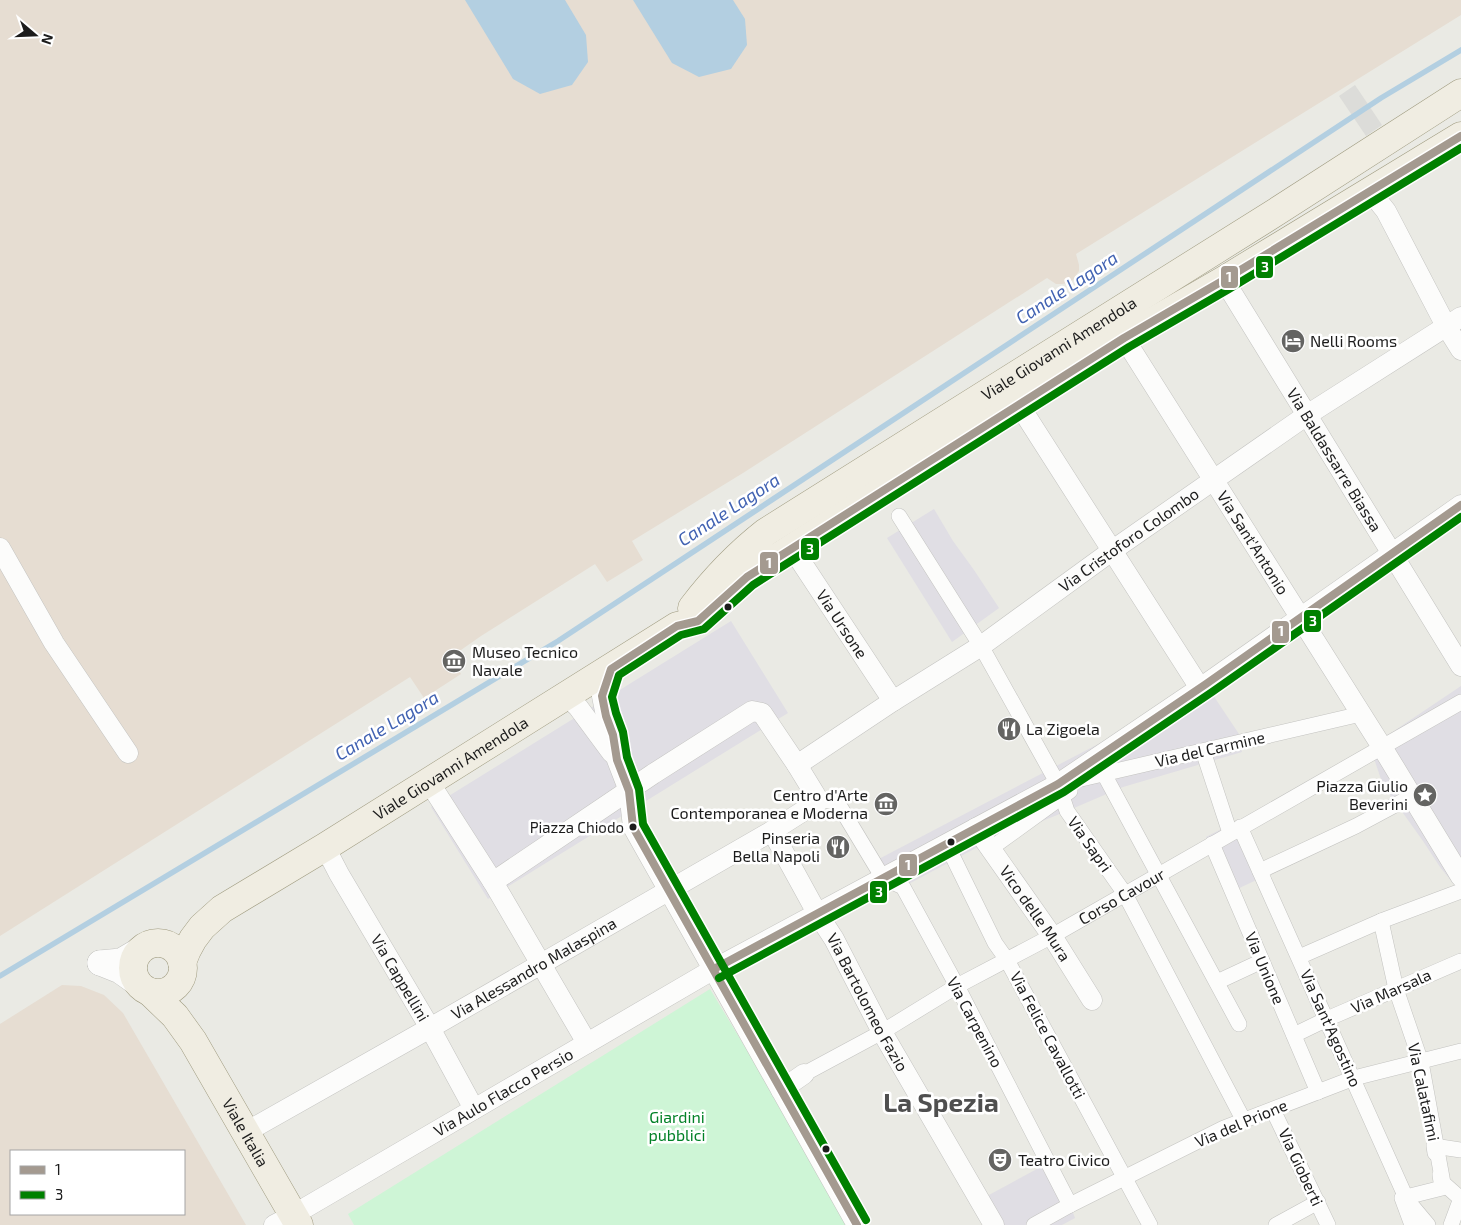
<svg xmlns="http://www.w3.org/2000/svg" width="1461" height="1225" viewBox="0 0 1461 1225" font-family="'Exo 2',sans-serif">
	<style>
		.military { fill: #e6ddd2; fill-rule: evenodd }
		.park { fill: #cef5d6 }
		.plaza { fill: #e0dee4 }
		.water { fill: #b3cfe1 }
		.pier { fill: #dcdcd9 }
		.lines { fill: none; stroke-linecap: round; stroke-linejoin: round }
		.stream { stroke: #b3cfe1; stroke-width: 5.5 }
		.pedestrian-casing { stroke: #c3c3c0; stroke-width: 16 }
		.minor-casing { stroke: #c3c3c0; stroke-width: 21 }
		.tertiary-casing { stroke: #c3c3c0; stroke-width: 26 }
		.primary-casing { stroke: #a09c81; stroke-width: 29 }
		.pedestrian { stroke: #fcfcfb; stroke-width: 15 }
		.minor { stroke: #fcfcfb; stroke-width: 20 }
		.tertiary { stroke: #fcfcfb; stroke-width: 25 }
		.primary { stroke: #f0ede2; stroke-width: 28 }
		.bus-1-casing { stroke: #fff; stroke-width: 11 }
		.bus-2-casing { stroke: #fff; stroke-width: 11 }
		.bus-1 { stroke: #a49a90; stroke-width: 8 }
		.bus-2 { stroke: #008000; stroke-width: 8 }
		.bus-dot { fill: #1c1c1c; stroke: #fff; stroke-width: 2 }
		.labels { text-anchor: middle; stroke-width: 5; stroke-linejoin: round; paint-order: stroke }
		.bus-label { font-size: 15px; fill: #1c1c1c; stroke: #fff; text-anchor: end }
		.poi-label { font-size: 16px; fill: #1c1c1c; stroke: #fff; text-anchor: start }
		.street-label { font-size: 16px; fill: #1c1c1c; stroke: #fff }
		.park-label { font-size: 16px; fill: #028127; stroke: #fff }
		.water-label { font-size: 18px; font-style: italic; fill: #4162b2; stroke: #fff }
		.town-label { font-size: 26px; font-weight: bold; fill: #4f4f4f; stroke: #fff }
		.line-badge { stroke: #fff; stroke-width: 2 }
		.badge-label { font-size: 14px; text-anchor: middle; font-weight: bold; fill: #fff }
	</style>
	<rect width="100%" height="100%" fill="#eaeae4"/>
	<!-- military -->
	<g class="military">
		<path d="M0 0H1461V15L1076 254 1079 265V271L1073 280 1068 283 1062 284H1056L1047 278 743 473 632 541 643 560 607 582 595 564 481 636 451 657 461 674 424 698 410 677 0 936Z"/>
		<path d="M62 985 81 986 104 995 123 1013 246 1225H0V1024ZM184 1151V1214H11V1151Z"/>
	</g>
	<!-- park -->
	<path class="park" d="M710 989 780 1105 847 1225H354L348 1214Z"/>
	<!-- plaza -->
	<g class="plaza">
		<path d="M934 509 953 541 974 570 999 608 952 642 887 538Z"/>
		<path d="M731 621 788 713 488 899 431 807Z"/>
		<path d="M1201 677 1239 734 1242 752 1123 787 1067 811 976 848 903 887 873 862 1102 742Z"/>
		<path d="M1461 686V893L1440 867 1423 841 1383 785 1369 744 1391 733Z"/>
		<path d="M1241 819 1267 875 1231 892 1206 837Z"/>
		<path d="M1048 1163 1070 1205 1075 1218 1062 1225H988L976 1202Z"/>
	</g>
	<!-- water -->
	<g class="water">
		<path d="M465 0H565L586 35 588 62 572 85 540 94 513 79Z"/>
		<path d="M633 0H733L745 19 747 45 731 69 699 77 672 63Z"/>
	</g>
	<!-- pier -->
	<path class="pier" d="M1355 85 1382 125 1366 136 1339 96Z"/>
	<g class="lines">
		<!-- stream -->
		<path class="stream" d="M0 976 558 641 1381 98 1461 50"/>
		<!-- pedestrian casing -->
		<g class="pedestrian-casing">
			<g id="pedestrian">
				<path d="M899 516 981 646 1058 784 1067 811 1125 894 1244 1121"/>
				<path d="M1203 751 1230 833"/>
				<path d="M1104 774 1239 1024"/>
				<path d="M1064 783 1361 714"/>
				<path d="M819 801 836 800 883 878 903 887 957 986 1070 1205"/>
				<path d="M1240 827 1407 1200 1428 1225"/>
				<path d="M1212 844 1318 1092"/>
				<path d="M947 845 995 943 1007 960 1150 1225"/>
				<path d="M990 849 1070 791"/>
				<path d="M1260 871 1356 826 1412 796"/>
				<path d="M1381 921 1396 989 1421 1062 1443 1183 1461 1199"/>
				<path d="M1299 957 1381 921 1461 891"/>
				<path d="M1217 982 1262 961"/>
				<path d="M1294 1035 1327 1019 1461 961"/>
				<path id="s1" d="M804 1074 882 1032 957 986 1052 936 1461 702"/>
				<path d="M1273 1110 1328 1225"/>
				<path d="M1435 1153 1434 1146 1461 1150"/>
				<path d="M1034 1225 1070 1205 1224 1128 1354 1078 1461 1051"/>
				<path d="M1276 1225 1318 1202"/>
				<path d="M1412 1225 1402 1198 1442 1188 1440 1175"/>
				<path d="M1451 1225 1461 1198"/>
			</g>
		</g>
		<!-- minor casing -->
		<g class="minor-casing">
			<g id="minor">
				<path d="M1370 191 1386 211 1446 326 1461 350"/>
				<path id="s2" d="M1224 280 1461 666"/>
				<path id="s3" d="M1124 338 1382 747 1461 877"/>
				<path d="M1019 405 1200 688"/>
				<path d="M0 548 54 643 128 753"/>
				<path id="s4" d="M792 548 893 701"/>
				<path d="M611 669 602 696 606 716 613 735 617 760 629 791 633 827 857 1225"/>
				<path d="M566 696 578 707 612 753"/>
				<path id="s5" d="M797 765 893 701 981 646 1113 550 1307 415 1461 317"/>
				<path id="s6" d="M976 828 1052 936 1092 1000"/>
				<path id="s7" d="M772 831 817 913 834 939 882 1032 994 1225"/>
				<path id="s8" d="M325 847 339 874 430 1028 474 1109"/>
				<path d="M493 882 587 1043"/>
				<path d="M781 1090 804 1074"/>
				<path id="s9" d="M246 1132 430 1028 772 831 819 801 797 765 762 713 752 711 653 774 493 882 429 782"/>
				<path id="s10" d="M274 1225 293 1215 714 969 1058 784 1206 684 1461 505"/>
			</g>
		</g>
		<!-- tertiary casing -->
		<g class="tertiary-casing">
			<g id="tertiary">
				<path d="M100 963 120 971 137 983"/>
				<path d="M100 963 121 961 138 951"/>
			</g>
		</g>
		<!-- primary casing -->
		<g class="primary-casing">
			<g id="primary">
				<path id="s11" d="M692 608C714 579 738 554 766 532L1276 212 1461 93"/>
				<circle cx="158" cy="968" r="25"/>
				<path id="s12" d="M182 962 187 950 193 939 202 927 222 909 325 847 677 626 698 621 747 577 792 548 1124 338 1224 280 1461 136"/>
				<path id="s13" d="M150 992 175 1016 193 1041 299 1225"/>
			</g>
		</g>
		<!-- pedestrian -->
		<use href="#pedestrian" class="pedestrian"/>
		<!-- minor -->
		<use href="#minor" class="minor"/>
		<!-- tertiary -->
		<use href="#tertiary" class="tertiary"/>
		<!-- primary -->
		<use href="#primary" class="primary"/>
		<!-- bus-1 casing -->
		<g class="bus-1-casing">
			<g id="bus-1">
				<path d="M714 969 1058 784 1206 684 1461 505"/>
				<path d="M857 1225 633 827 629 791 617 760 613 735 606 716 602 696 611 669 677 626 698 621 747 577 1124 338 1224 280 1461 136"/>
			</g>
		</g>
		<!-- bus-2 casing -->
		<g class="bus-2-casing">
			<g id="bus-2">
				<path d="M719 978 1064 792 1212 692 1461 517"/>
				<path d="M866 1220 643 824 639 789 627 757 623 732 616 713 612 697 619 675 681 635 704 629 753 585 1129 347 1229 289 1461 148"/>
			</g>
		</g>
		<!-- bus-1 -->
		<use href="#bus-1" class="bus-1"/>
		<!-- bus-2 -->
		<use href="#bus-2" class="bus-2"/>
	</g>
	<!-- icons -->
	<defs>
		<g id="hotel-disc" transform="scale(1.25)"><circle r="9.5" fill="#646462" stroke="#fff"/><path d="M-6-4.5h1.5V1H6V5H4.5V3h-9V5H-6ZM-4 0a1.8 1.8 0 1 1 3.6 0ZM.5 0V-2.5h3Q6-2.5 6 0Z" fill="#fff"/></g>
		<g id="museum-disc" transform="scale(1.25)"><circle r="9.5" fill="#646462" stroke="#fff"/><path d="M0-6L6-3V-2H-6V-3ZM-5-1h2V3h-2ZM-1-1h2V3h-2ZM3-1h2V3H3ZM-6 4H6V6H-6Z" fill="#fff"/></g>
		<g id="restaurant-disc" transform="scale(1.25)"><circle r="9.5" fill="#646462" stroke="#fff"/><path d="M-5-6h1v4h1v-4h1v4h1v-4h1v5L-1.5 .5V6h-2V.5L-5-1ZM5-6V6H3V1.5H1.5Q1.5-4 5-6Z" fill="#fff"/></g>
		<g id="sight-disc" transform="scale(1.25)"><circle r="9.5" fill="#646462" stroke="#fff"/><path d="M0-6L1.8-2.2L6-1.7L2.9 1.2L3.7 5.4L0 3.3L-3.7 5.4L-2.9 1.2L-6-1.7L-1.8-2.2Z" fill="#fff"/></g>
		<g id="theatre-disc" transform="scale(1.25)"><circle r="9.5" fill="#646462" stroke="#fff"/><path d="M-5-5.5Q0-4 5-5.5V0Q5 5 0 6Q-5 5-5 0ZM-3.3-2.5H-1v1.5H-3.3ZM1-2.5H3.3v1.5H1ZM-2.8 1Q0 5.5 2.8 1Z" fill="#fff"/></g>
	</defs>
	<g fill-rule="evenodd">
		<use href="#hotel-disc" x="1293" y="341"/>
		<use href="#museum-disc" x="454" y="661"/>
		<use href="#restaurant-disc" x="1009" y="729"/>
		<use href="#sight-disc" x="1425" y="795"/>
		<use href="#museum-disc" x="886" y="804"/>
		<use href="#restaurant-disc" x="838" y="847"/>
		<use href="#theatre-disc" x="1000" y="1160"/>
	</g>
	<!-- markers -->
	<g class="bus-dot">
		<circle cx="728" cy="607" r="4.5"/>
		<circle cx="633" cy="827" r="4.5"/>
		<circle cx="951" cy="842" r="4.5"/>
		<circle cx="826" cy="1149" r="4.5"/>
	</g>
	<g class="labels">
		<!-- bus labels -->
		<g class="bus-label">
			<text x="624" y="833">Piazza Chiodo</text>
		</g>
		<!-- poi labels -->
		<g class="poi-label">
			<text x="1310" y="347">Nelli Rooms</text>
			<text x="472" y="658">Museo Tecnico<tspan x="472" dy="18">Navale</tspan></text>
			<text x="1026" y="735">La Zigoela</text>
			<text x="1408" y="792" text-anchor="end">Piazza Giulio<tspan x="1408" dy="18">Beverini</tspan></text>
			<text x="868" y="801" text-anchor="end">Centro d'Arte<tspan x="868" dy="18">Contemporanea e Moderna</tspan></text>
			<text x="820" y="844" text-anchor="end">Pinseria<tspan x="820" dy="18">Bella Napoli</tspan></text>
			<text x="1018" y="1166">Teatro Civico</text>
		</g>
		<!-- street labels -->
		<g class="street-label">
			<text dy="6" stroke="none"><textPath href="#s11" startOffset="452">Viale Giovanni Amendola</textPath></text>
			<text dy="6" stroke="none"><textPath href="#s2" startOffset="211">Via Baldassarre Biassa</textPath></text>
			<text dy="6" stroke="none"><textPath href="#s5" startOffset="401">Via Cristoforo Colombo</textPath></text>
			<text dy="6" stroke="none"><textPath href="#s3" startOffset="242">Via Sant'Antonio</textPath></text>
			<text dy="6" stroke="none"><textPath href="#s4" startOffset="91">Via Ursone</textPath></text>
			<text transform="translate(1210 749) rotate(-13)" y="6">Via del Carmine</text>
			<text dy="6" stroke="none"><textPath href="#s12" startOffset="336">Viale Giovanni Amendola</textPath></text>
			<text transform="translate(1090 844) rotate(55)" y="6">Via Sapri</text>
			<text dy="6" stroke="none"><textPath href="#s1" startOffset="364">Corso Cavour</textPath></text>
			<text dy="6" stroke="none"><textPath href="#s6" startOffset="104">Vico delle Mura</textPath></text>
			<text dy="6" stroke="none"><textPath href="#s9" startOffset="331">Via Alessandro Malaspina</textPath></text>
			<text transform="translate(1265 968) rotate(67)" y="6">Via Unione</text>
			<text dy="6" stroke="none"><textPath href="#s8" startOffset="151">Via Cappellini</textPath></text>
			<text transform="translate(1391 991) rotate(-24)" y="6">Via Marsala</text>
			<text dy="6" stroke="none"><textPath href="#s7" startOffset="196">Via Bartolomeo Fazio</textPath></text>
			<text transform="translate(975 1022) rotate(62)" y="6">Via Carpenino</text>
			<text transform="translate(1331 1028) rotate(66)" y="6">Via Sant'Agostino</text>
			<text transform="translate(1048 1035) rotate(62)" y="6">Via Felice Cavallotti</text>
			<text dy="6" stroke="none"><textPath href="#s10" startOffset="265">Via Aulo Flacco Persio</textPath></text>
			<text transform="translate(1424 1092) rotate(78)" y="6">Via Calatafimi</text>
			<text transform="translate(1241 1123) rotate(-23)" y="6">Via del Prione</text>
			<text dy="6" stroke="none"><textPath href="#s13" startOffset="171">Viale Italia</textPath></text>
			<text transform="translate(1301 1167) rotate(65)" y="6">Via Gioberti</text>
		</g>
		<!-- park labels -->
		<g class="park-label">
			<text x="677" y="1123">Giardini<tspan x="677" dy="18">pubblici</tspan></text>
		</g>
		<!-- water labels -->
		<g class="water-label">
			<text transform="translate(1067 288) rotate(-33)" y="6">Canale Lagora</text>
			<text transform="translate(729 510) rotate(-33)" y="6">Canale Lagora</text>
			<text transform="translate(387 726) rotate(-31)" y="6">Canale Lagora</text>
		</g>
		<!-- town labels -->
		<g class="town-label">
			<text x="941" y="1112">La Spezia</text>
		</g>
	</g>
	<g class="line-badge">
		<rect x="1255" y="255" width="19" height="24" rx="5" fill="#008000"/>
		<rect x="1220" y="265" width="19" height="24" rx="5" fill="#a49a90"/>
		<rect x="800" y="537" width="20" height="24" rx="5" fill="#008000"/>
		<rect x="759" y="551" width="20" height="24" rx="5" fill="#a49a90"/>
		<rect x="1303" y="609" width="19" height="24" rx="5" fill="#008000"/>
		<rect x="1271" y="620" width="19" height="24" rx="5" fill="#a49a90"/>
		<rect x="898" y="853" width="20" height="24" rx="5" fill="#a49a90"/>
		<rect x="869" y="880" width="19" height="24" rx="5" fill="#008000"/>
	</g>
	<g class="badge-label">
		<text x="1265" y="272">3</text>
		<text x="1229" y="282">1</text>
		<text x="810" y="554">3</text>
		<text x="769" y="568">1</text>
		<text x="1313" y="626">3</text>
		<text x="1281" y="636">1</text>
		<text x="908" y="870">1</text>
		<text x="879" y="897">3</text>
	</g>
	<!-- legend -->
	<rect x="10" y="1150" width="175" height="65" fill="#ffffff" stroke="#a4a4a4"/>
	<rect x="20" y="1166" width="25" height="8" fill="#a49a90" stroke="#a4a4a4"/>
	<text x="55" y="1175" font-size="15" fill="#1c1c1c">1</text>
	<rect x="20" y="1191" width="25" height="8" fill="#008000" stroke="#a4a4a4"/>
	<text x="55" y="1200" font-size="15" fill="#1c1c1c">3</text>
	<!-- north arrow -->
	<g transform="translate(35 35) rotate(109)" stroke="#ffffff" stroke-width="4" paint-order="stroke">
	<path d="M0-4L9 19L0 12L-9 19Z" fill="#1c1c1c"/>
	<text y="-8" font-size="14" font-weight="bold" text-anchor="middle" fill="#1c1c1c">N</text>
	</g>
</svg>
